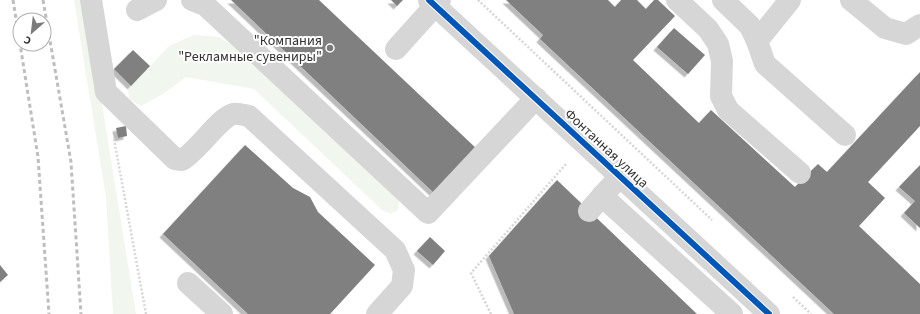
<svg xmlns="http://www.w3.org/2000/svg" width="920" height="314" viewBox="0 0 920 314" font-family="'Source Sans 3',sans-serif">
	<style>
		.green { fill: #f1f6ee }
		.building { fill: #808080; filter: url(#shadow) }
		.lines { fill: none; stroke-linecap: round; stroke-linejoin: round }
		.path { stroke: #d6d6d6; stroke-width: 2.5; stroke-dasharray: 2 2; stroke-linecap: butt }
		.minor { stroke: #d6d6d6; stroke-width: 22 }
		.rail { stroke: #bebebe; stroke-width: 3; stroke-dasharray: 4 3; stroke-linecap: butt }
		.cycleway-casing { stroke: #fff; stroke-width: 8 }
		.cycleway { stroke: #0057b8; stroke-width: 6 }
		.poi-dot { fill: #7a7a7a; stroke: #fff; stroke-width: 1.5 }
		.labels { text-anchor: middle; stroke-width: 4; stroke-linejoin: round; paint-order: stroke }
		.poi-label { font-size: 14px; fill: #323232; stroke: #fff; text-anchor: end }
		.street-label { font-size: 14px; fill: #323232; stroke: #fff }
	</style>
	<defs>
		<filter id="shadow"><feDropShadow dx="-3.5" dy="3.5" stdDeviation="0" flood-color="#0004"/></filter>
	</defs>
	<rect width="100%" height="100%" fill="#fff"/>
	<!-- green -->
	<g class="green">
		<path d="M74 0H85L136 314H113L106 197Z"/>
		<path d="M194 35 219 37 238 49 399 201 398 210 391 214 382 210 254 89 186 77 163 94 141 106 130 100 128 90 169 46Z"/>
	</g>
	<!-- building -->
	<g class="building">
		<path d="M231 0H319L478 150 436 195Z"/>
		<path d="M391 0H403L397 6Z"/>
		<path d="M506 0H608L615 7 621 0H637L646 9 654 0H658L675 16 633 60 699 123 711 110 795 187 818 164 827 172 920 72V126L868 182 885 198 859 226 920 284V314H834L540 39 543 35Z"/>
		<path d="M674 28 705 55 688 74 657 47Z"/>
		<path d="M133 50 150 66 131 86 114 69Z"/>
		<path d="M126 126 127 136 118 138 116 128Z"/>
		<path d="M245 145 293 188 310 197 318 212 375 265 330 314H248L163 234Z"/>
		<path d="M920 165V228L904 213 915 201 899 187Z"/>
		<path d="M557 180 697 314H514L489 256Z"/>
		<path d="M430 237 445 251 433 265 417 251Z"/>
		<path d="M0 265 8 275 0 282Z"/>
	</g>
	<g class="lines">
		<!-- path -->
		<g class="path">
			<path d="M478 0 712 220"/>
			<path d="M114 139 146 314"/>
			<path d="M793 297 811 314"/>
			<path d="M491 314 471 273 566 164"/>
		</g>
		<!-- minor -->
		<g class="minor">
			<path d="M91 0 106 92 175 159 182 160C198 151 219 118 233 114 237 113 244 115 249 116L395 250 404 270 402 286 377 314"/>
			<path d="M192 0 205 5 428 213 536 98"/>
			<path d="M429 0 769 314"/>
			<path d="M677 0 708 29 718 44 722 61 721 96 728 110 800 173"/>
			<path d="M723 0 750 26 757 41 765 64 845 135"/>
			<path d="M851 0 885 28 906 34 920 25"/>
			<path d="M137 10 156 0"/>
			<path d="M757 41 790 0"/>
			<path d="M396 49 440 0"/>
			<path d="M602 196 732 314"/>
			<path d="M589 211 612 185"/>
			<path d="M188 283 222 314"/>
		</g>
		<!-- rail -->
		<g class="rail">
			<path d="M13 0 38 157 49 314"/>
			<path d="M43 0 71 162 81 314"/>
		</g>
		<!-- cycleway casing -->
		<g class="cycleway-casing">
			<path id="cycleway" d="M429 0 769 314"/>
		</g>
		<!-- cycleway -->
		<use href="#cycleway" class="cycleway"/>
	</g>
	<!-- markers -->
	<circle class="poi-dot" cx="330" cy="48" r="4"/>
	<g class="labels">
		<!-- poi labels -->
		<g class="poi-label">
			<text x="322" y="45">"Компания<tspan x="322" dy="16">"Рекламные сувениры"</tspan></text>
		</g>
		<!-- street labels -->
		<g class="street-label">
			<text transform="translate(607 148) rotate(43)" y="5">Фонтанная улица</text>
		</g>
	</g>
	<!-- north arrow -->
	<g transform="translate(32 32) rotate(208)"><circle r="19" fill="#ffffff" stroke="#adadad"/>
	<path d="M0-3L7 15L0 10L-7 15Z" fill="#7a7a7a"/>
	<text y="-6" font-size="11" font-weight="bold" text-anchor="middle" fill="#323232">С</text>
	</g>
</svg>
